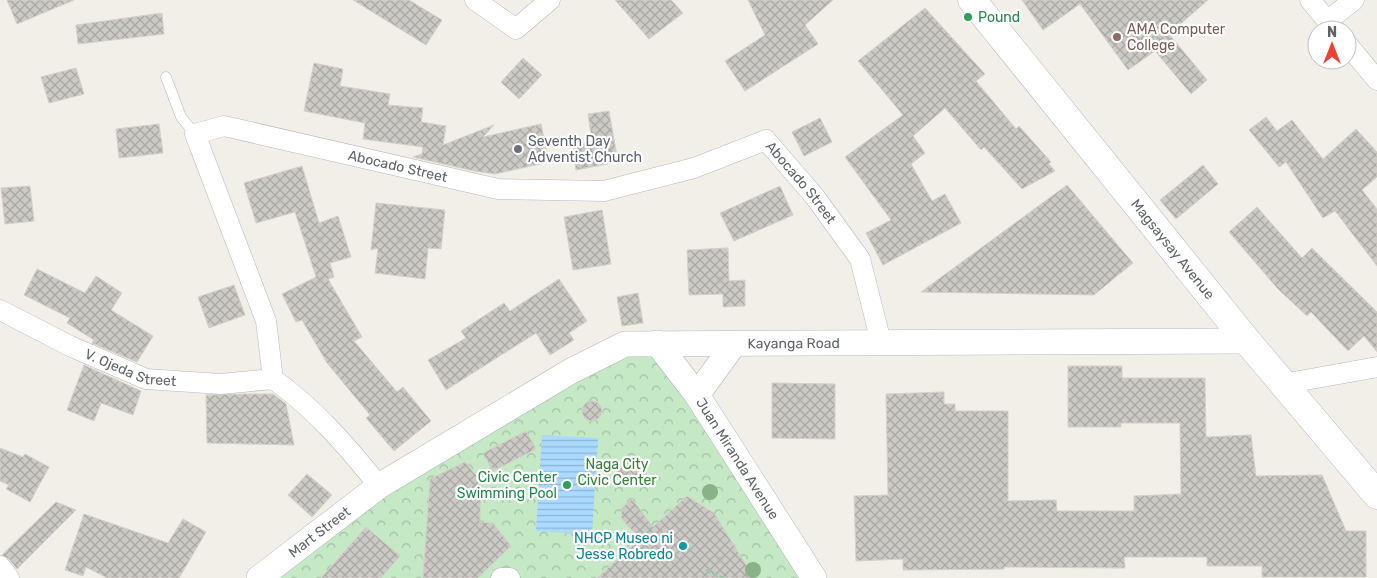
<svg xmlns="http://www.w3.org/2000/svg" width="1377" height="578" viewBox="0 0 1377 578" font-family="Rubik,sans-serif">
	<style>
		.forest { fill: url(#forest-crowns) }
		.water { fill: url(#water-rules) }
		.building { fill: url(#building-cross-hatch); stroke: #d6d1c6 }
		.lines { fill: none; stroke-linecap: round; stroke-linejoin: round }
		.service-casing { stroke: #b5b8bc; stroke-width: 11 }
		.minor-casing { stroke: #b5b8bc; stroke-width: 21 }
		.tertiary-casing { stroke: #b5b8bc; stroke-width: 26 }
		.secondary-casing { stroke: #b6babf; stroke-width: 29 }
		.path { stroke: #9cc7a9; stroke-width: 3; stroke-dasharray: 5 2.5; stroke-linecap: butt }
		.service { stroke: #fff; stroke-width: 10 }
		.minor { stroke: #fff; stroke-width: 20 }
		.tertiary { stroke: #fff; stroke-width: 25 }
		.secondary { stroke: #fff; stroke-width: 28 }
		.tree { fill: #89b387 }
		.leisure-dot { fill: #2e9e5b; stroke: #fff; stroke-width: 2 }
		.education-dot { fill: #8d6e63; stroke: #fff; stroke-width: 2 }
		.worship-dot { fill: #6b7280; stroke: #fff; stroke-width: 2 }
		.culture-dot { fill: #0f9aa8; stroke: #fff; stroke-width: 2 }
		.labels { text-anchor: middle; stroke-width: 4.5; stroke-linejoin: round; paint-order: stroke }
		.leisure-label { font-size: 14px; fill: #27864d; stroke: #fff; text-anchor: start }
		.education-label { font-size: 14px; fill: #785e54; stroke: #fff; text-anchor: start }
		.worship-label { font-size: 14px; fill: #5b616d; stroke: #fff; text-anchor: start }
		.street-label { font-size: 14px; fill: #5f6368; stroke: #fff }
		.park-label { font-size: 14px; fill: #348238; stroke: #fff }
		.culture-label { font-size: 14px; fill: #0d838f; stroke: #fff; text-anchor: end }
	</style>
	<defs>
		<pattern id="forest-crowns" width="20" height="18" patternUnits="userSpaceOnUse" patternTransform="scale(1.25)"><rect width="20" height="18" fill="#c5e8c5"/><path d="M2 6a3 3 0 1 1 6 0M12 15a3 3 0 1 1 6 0" fill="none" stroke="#a3c0a4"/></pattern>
		<pattern id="water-rules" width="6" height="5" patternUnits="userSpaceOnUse" patternTransform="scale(1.25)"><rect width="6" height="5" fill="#aadaff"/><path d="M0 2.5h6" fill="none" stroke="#8eb4d2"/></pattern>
		<pattern id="building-cross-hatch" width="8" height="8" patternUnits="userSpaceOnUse" patternTransform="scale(1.25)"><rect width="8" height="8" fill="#cccac5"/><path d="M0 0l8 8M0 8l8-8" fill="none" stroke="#a9a8a4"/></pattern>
	</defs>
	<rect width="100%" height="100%" fill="#f1efe8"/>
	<!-- forest -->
	<path class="forest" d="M657 343 814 578H259L379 486 625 344Z"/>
	<!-- water -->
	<path class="water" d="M542 435 598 438 592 535 536 531Z"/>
	<!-- building -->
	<g class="building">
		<path d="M7 0H74L17 24Z"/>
		<path d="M353 0H409L442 20 426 45Z"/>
		<path d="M615 0H671L683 13 649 39Z"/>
		<path d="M748 0H833L805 25 818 44 745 91 725 61 765 35Z"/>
		<path d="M1022 0H1208L1169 34 1207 80 1191 94 1155 51 1128 70 1080 4 1043 30Z"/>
		<path d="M925 8 985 74 976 81 1016 129 1019 126 1051 162 1049 164 1055 171 1022 189 984 147 981 150 945 108 913 136 925 153 911 164 932 201 945 194 961 223 883 265 866 233 891 220 845 157 903 115 858 61Z"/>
		<path d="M162 13 164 34 78 44 76 25Z"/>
		<path d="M523 58 542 75 519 99 501 82Z"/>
		<path d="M314 63 343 69 340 86 390 94 388 105 423 108 421 122 446 126 443 145 494 125 483 137 541 124 549 162 495 174 474 171 413 157 422 154 423 147 363 139 365 123 304 111Z"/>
		<path d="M76 68 84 94 49 103 41 77Z"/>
		<path d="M609 111 618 162 576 170 572 145 592 142 588 114Z"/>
		<path d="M1266 117 1277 131 1292 120 1323 159 1356 129 1377 152V177L1362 190 1377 209V266L1335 211 1323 218 1286 162 1279 167 1249 130Z"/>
		<path d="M820 118 832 142 804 156 792 132Z"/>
		<path d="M159 124 163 153 119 158 116 129Z"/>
		<path d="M1203 165 1218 184 1176 219 1160 200Z"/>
		<path d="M302 166 319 223 338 216 351 257 330 263 334 277 328 279 362 337 354 341 397 392 403 387 431 421 394 451 366 418 370 415 327 363 302 320 296 322 282 294 316 277 295 212 256 223 244 183Z"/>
		<path d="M1067 185 1133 263 1094 295 921 292Z"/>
		<path d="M30 186 34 221 5 224 1 188Z"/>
		<path d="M780 186 793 215 734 241 720 213Z"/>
		<path d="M376 203 445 210 441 249 428 248 425 279 375 273 378 248 371 250Z"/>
		<path d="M1257 207 1302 258 1312 248 1377 312V352L1364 336 1348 351 1311 312 1307 316 1278 289 1229 232Z"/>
		<path d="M602 210 611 264 573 270 564 217Z"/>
		<path d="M728 248 729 281 745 280V306L723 307V294L689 295 687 250Z"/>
		<path d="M37 269 85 293 96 276 122 293 111 310 153 336 137 362 92 343 94 340 67 323 70 318 24 295Z"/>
		<path d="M559 279 587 321 569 333 574 340 550 355 536 333 446 390 428 360 466 338 461 331 504 303 510 311Z"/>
		<path d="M234 285 245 315 209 328 198 297Z"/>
		<path d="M638 293 643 323 622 326 617 297Z"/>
		<path d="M84 365 141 391 133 415 101 403 94 421 67 410Z"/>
		<path d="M1068 366H1122V378H1205L1206 437 1251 435 1256 476 1322 475 1346 531H1366V577H1262V566H1207V557H1124L1125 568 1004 567V569L903 570V559L856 561 854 496 888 495 886 394 944 392V404H955V411H1008V501L1056 500 1057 511H1134V496L1181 494 1180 423H1121V427H1068Z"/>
		<path d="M772 383 835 384V439L772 438Z"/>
		<path d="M244 394H273L286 404 294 445 207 443 206 395Z"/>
		<circle cx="592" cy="411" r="10"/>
		<path d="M526 431 536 449 493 471 483 453Z"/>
		<path d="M0 448 23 457 25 454 49 467 30 502 6 489 9 485 0 481Z"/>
		<path d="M631 460 636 467 638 475 626 485 616 474 618 466Z"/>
		<path d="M465 462 481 481 480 522 493 523 511 546 478 578H423L430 479Z"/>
		<path d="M307 474 332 495 312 517 288 495Z"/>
		<path d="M687 496 714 513 754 578H597L640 539 621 518 622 508 632 499 653 527Z"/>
		<path d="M56 502 76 510 17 569 9 559 2 555Z"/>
		<path d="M84 514 168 543 183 519 206 532 179 578H107L86 567 83 576 65 570Z"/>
		<path d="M366 527 400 556 381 578H321Z"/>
	</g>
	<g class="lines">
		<!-- service casing -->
		<g class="service-casing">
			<path id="service" d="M166 77 181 117 195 134"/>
		</g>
		<!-- minor casing -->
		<g class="minor-casing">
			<g id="minor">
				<path d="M475 0 516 29 550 0"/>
				<path d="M1310 0 1335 30"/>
				<path d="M1327 21 1354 0"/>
				<path d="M1347 44 1377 80"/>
				<path id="s1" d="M0 310 70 346 146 379 221 384 273 379"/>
				<path d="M1283 384 1377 367"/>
				<path id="s2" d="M379 486C347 446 314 408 273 379L266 321 195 134 224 126 498 189 604 191 694 168 766 140 815 197 860 259 881 342"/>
				<path d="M0 566 9 578"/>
				<path d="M501 578H510"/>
			</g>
		</g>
		<!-- tertiary casing -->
		<g class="tertiary-casing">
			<g id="tertiary">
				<path id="s3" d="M657 343 697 395 814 578"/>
				<path d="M697 395 734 344"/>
				<path id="s4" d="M259 578 379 486 571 371 625 344 1247 341"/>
			</g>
		</g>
		<!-- secondary casing -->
		<g class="secondary-casing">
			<g id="secondary">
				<path id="s5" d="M972 0 1247 341 1377 495"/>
			</g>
		</g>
		<!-- path -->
		<path class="path" d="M706 570 723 578"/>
		<!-- service -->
		<use href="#service" class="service"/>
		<!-- minor -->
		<use href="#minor" class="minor"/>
		<!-- tertiary -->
		<use href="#tertiary" class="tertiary"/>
		<!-- secondary -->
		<use href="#secondary" class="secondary"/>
	</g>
	<!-- trees -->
	<g class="tree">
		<circle cx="710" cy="492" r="8"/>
		<circle cx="753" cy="570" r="8"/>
	</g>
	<!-- markers -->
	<g class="leisure-dot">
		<circle cx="968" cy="17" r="5"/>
		<circle cx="567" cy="485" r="5"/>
	</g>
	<circle class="education-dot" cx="1117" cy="37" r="5"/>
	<circle class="worship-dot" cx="518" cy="149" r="5"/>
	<circle class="culture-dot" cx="683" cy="546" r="5"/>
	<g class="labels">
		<!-- leisure labels -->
		<g class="leisure-label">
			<text x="978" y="22">Pound</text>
			<text x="557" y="482" text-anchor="end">Civic Center<tspan x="557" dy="16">Swimming Pool</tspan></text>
		</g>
		<!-- education labels -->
		<g class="education-label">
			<text x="1127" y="34">AMA Computer<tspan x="1127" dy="16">College</tspan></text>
		</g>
		<!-- worship labels -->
		<g class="worship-label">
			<text x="528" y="146">Seventh Day<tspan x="528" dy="16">Adventist Church</tspan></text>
		</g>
		<!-- street labels -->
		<g class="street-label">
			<text dy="5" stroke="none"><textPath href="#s2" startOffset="618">Abocado Street</textPath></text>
			<text dy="5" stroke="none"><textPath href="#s2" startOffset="1052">Abocado Street</textPath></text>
			<text dy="5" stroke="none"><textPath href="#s5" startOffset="320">Magsaysay Avenue</textPath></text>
			<text dy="5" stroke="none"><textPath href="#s4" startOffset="604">Kayanga Road</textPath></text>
			<text dy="5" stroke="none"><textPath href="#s1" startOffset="144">V. Ojeda Street</textPath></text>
			<text dy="5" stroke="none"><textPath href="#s3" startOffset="141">Juan Miranda Avenue</textPath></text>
			<text dy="5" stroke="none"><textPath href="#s4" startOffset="76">Mart Street</textPath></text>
		</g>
		<!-- park labels -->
		<g class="park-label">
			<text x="617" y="469">Naga City<tspan x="617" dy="16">Civic Center</tspan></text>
		</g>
		<!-- culture labels -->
		<g class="culture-label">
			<text x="673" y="543">NHCP Museo ni<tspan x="673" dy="16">Jesse Robredo</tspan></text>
		</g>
	</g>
	<!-- north arrow -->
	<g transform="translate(1332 45)"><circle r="24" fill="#ffffff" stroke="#bfc1c3"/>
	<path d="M0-4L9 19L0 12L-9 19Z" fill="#ea4335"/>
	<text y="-8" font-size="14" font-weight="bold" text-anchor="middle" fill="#5f6368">N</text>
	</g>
</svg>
